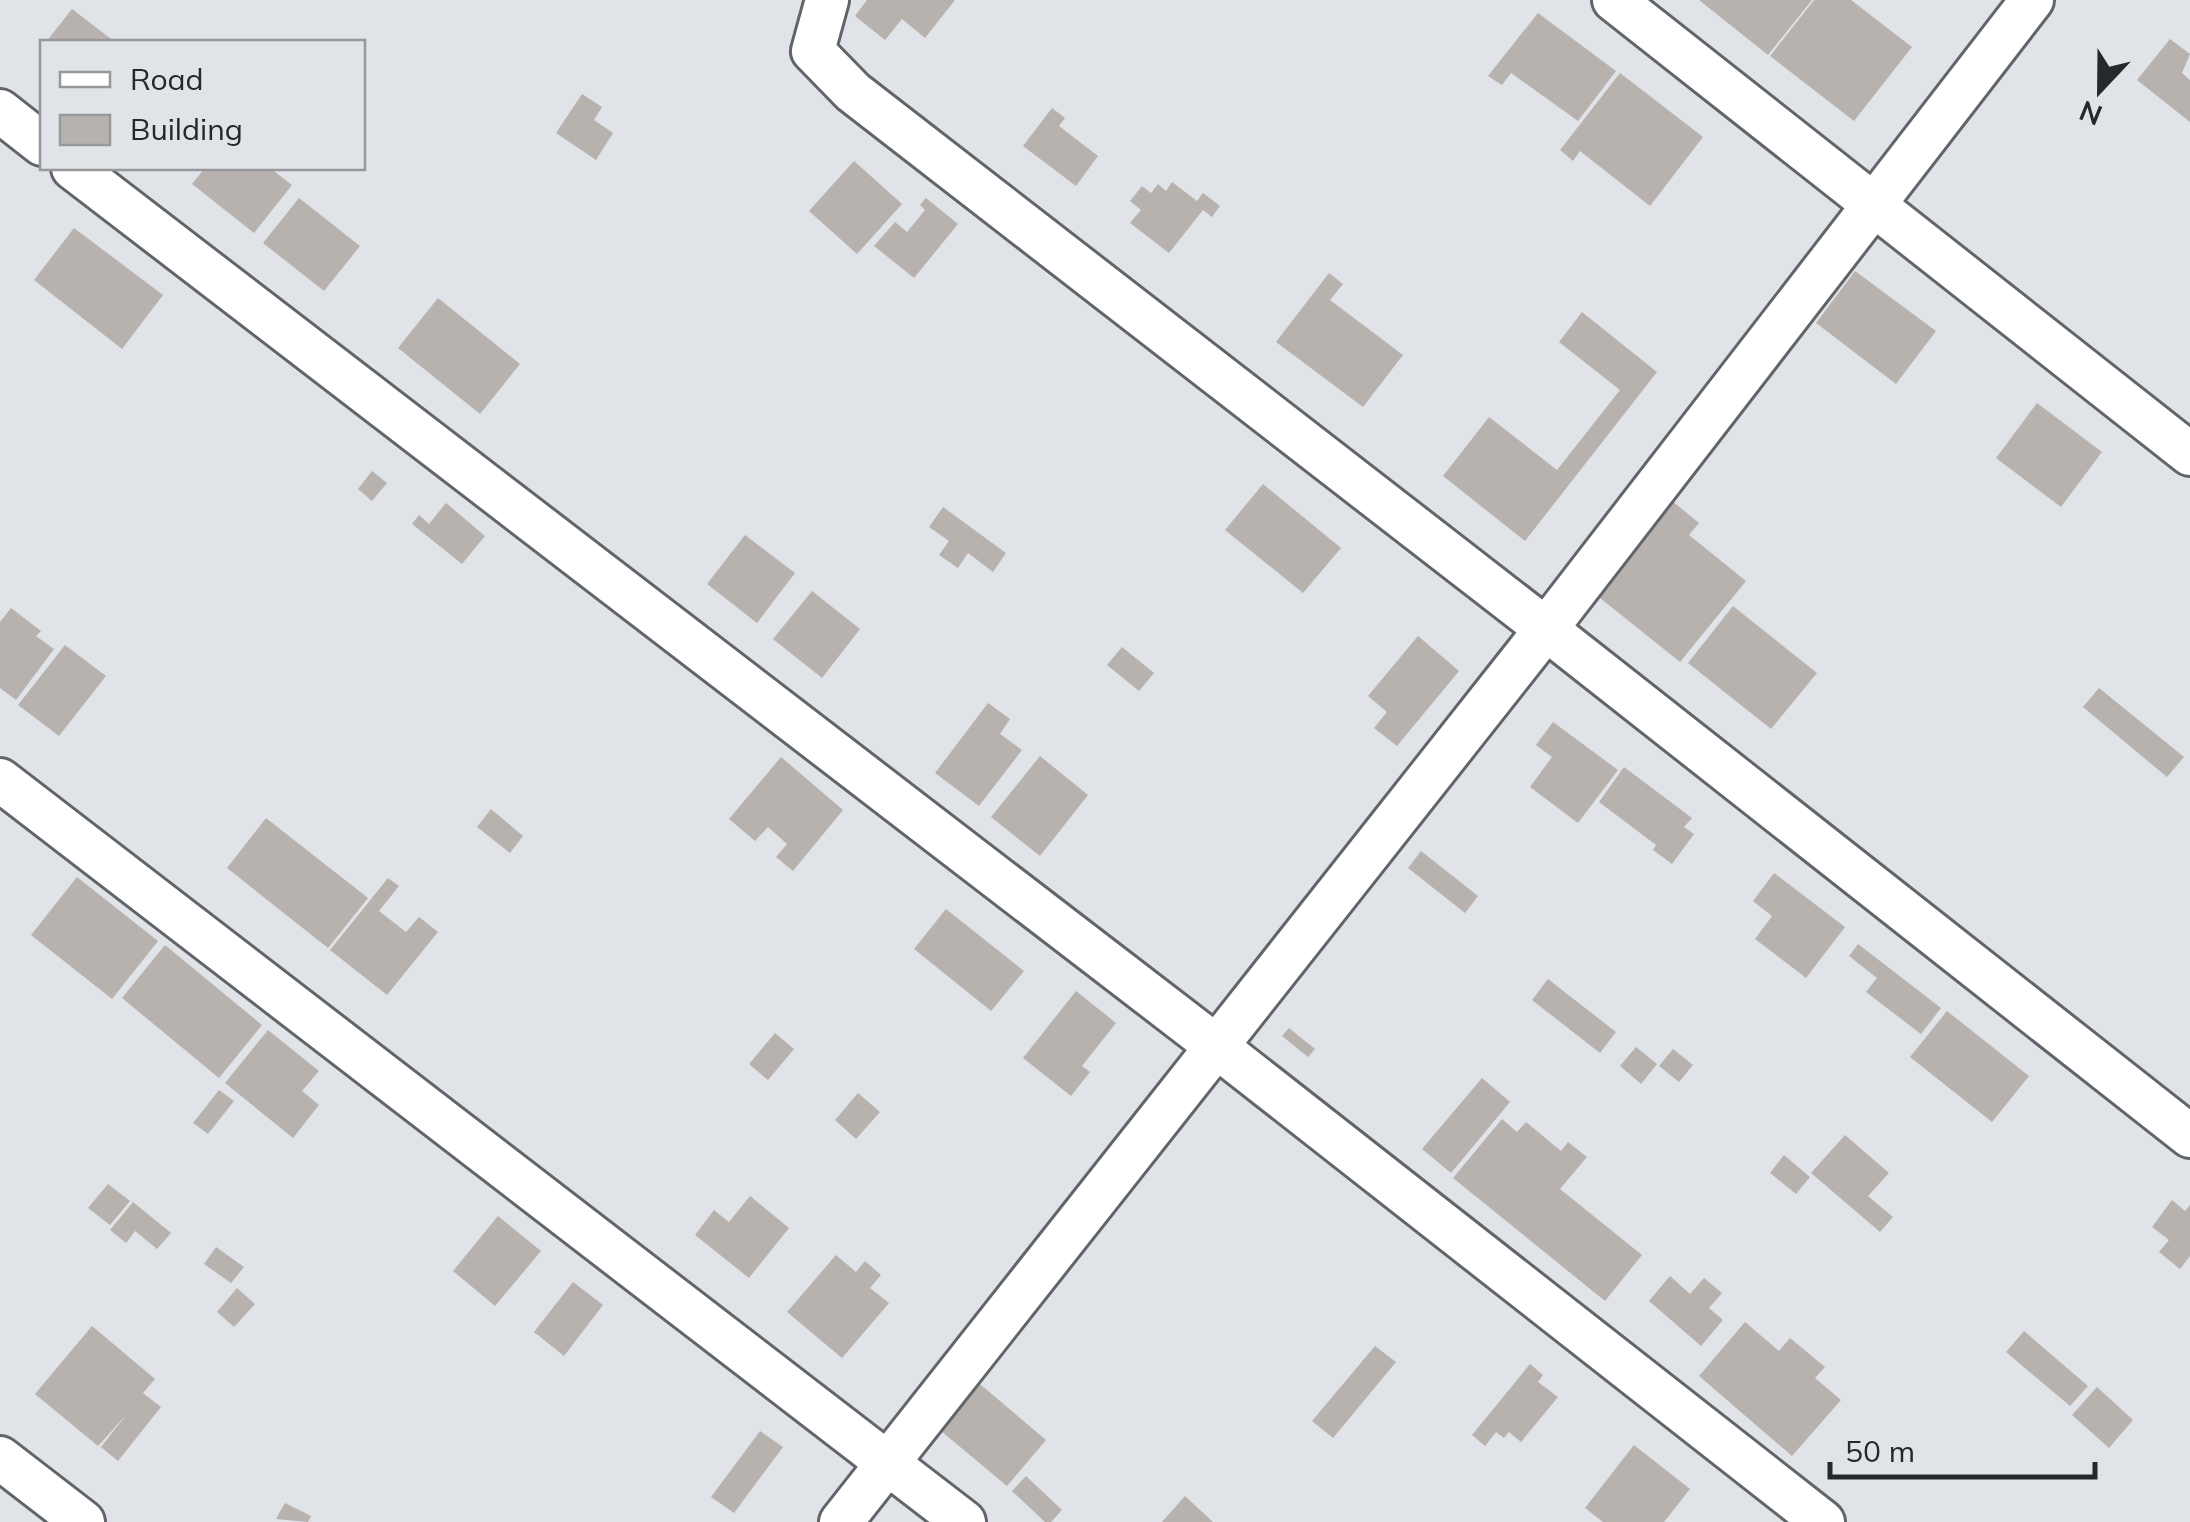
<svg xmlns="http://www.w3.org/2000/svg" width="2190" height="1522" viewBox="0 0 2190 1522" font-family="Mulish,sans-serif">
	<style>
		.building { fill: #b8b2af }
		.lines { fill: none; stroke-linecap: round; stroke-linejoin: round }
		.minor-casing { stroke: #616469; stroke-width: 48 }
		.minor { stroke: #fff; stroke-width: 42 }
	</style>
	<rect width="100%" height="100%" fill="#e0e3e8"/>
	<!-- building -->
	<g class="building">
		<path d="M867 0H955L925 38 902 19 885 40 855 16Z"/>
		<path d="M1699 0H1812L1768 55Z"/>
		<path d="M1814 0H1851L1912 47 1854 121 1770 56Z"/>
		<path d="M72 9 115 42H46Z"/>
		<path d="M1538 13 1616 71 1578 121 1511 73 1502 85 1488 76Z"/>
		<path d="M2170 39 2190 54 2182 73 2190 80V122L2137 80Z"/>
		<path d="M1620 73 1703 137 1650 206 1580 151 1573 161 1560 150Z"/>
		<path d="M582 94 602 107 594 120 613 133 596 160 556 133Z"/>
		<path d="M1052 108 1065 118 1059 126 1098 156 1076 186 1023 146Z"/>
		<path d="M854 161 902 204 857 254 809 211Z"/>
		<path d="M205 168H270L292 185 254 233 192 184Z"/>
		<path d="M1172 182 1197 201 1203 193 1220 206 1212 217 1203 210 1169 253 1130 223 1141 210 1130 201 1142 186 1151 193 1158 184 1166 191Z"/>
		<path d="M299 198 360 246 324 291 263 243Z"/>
		<path d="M926 198 958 224 914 278 874 246 895 222 907 232 925 210 920 205Z"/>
		<path d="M74 228 163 295 122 349 34 280Z"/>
		<path d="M1855 271 1936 331 1896 384 1816 323Z"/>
		<path d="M1329 273 1343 284 1330 300 1403 355 1363 407 1276 342Z"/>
		<path d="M438 298 520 364 480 414 398 348Z"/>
		<path d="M1582 312 1657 372 1525 541 1443 476 1489 417 1557 470 1620 390 1559 342Z"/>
		<path d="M2037 403 2102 452 2061 507 1996 458Z"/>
		<path d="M372 471 387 483 372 501 358 489Z"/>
		<path d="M1263 484 1341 548 1303 593 1225 530Z"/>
		<path d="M1666 496 1699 523 1689 535 1746 581 1680 662 1590 590Z"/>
		<path d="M446 503 485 536 462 564 412 524 419 515 429 524Z"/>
		<path d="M943 507 1006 553 993 572 968 553 958 568 939 555 949 541 929 527Z"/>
		<path d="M745 535 795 573 757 623 707 584Z"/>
		<path d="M812 591 860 629 822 678 773 639Z"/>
		<path d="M1733 606 1817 673 1771 729 1688 663Z"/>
		<path d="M11 608 41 631 36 636 54 649 16 700 0 688V622Z"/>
		<path d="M1418 636 1459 671 1397 746 1374 728 1387 712 1368 696Z"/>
		<path d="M65 645 106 676 59 736 18 705Z"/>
		<path d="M1122 647 1154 673 1139 691 1107 665Z"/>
		<path d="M2099 688 2184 757 2167 777 2083 707Z"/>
		<path d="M988 703 1010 719 1000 734 1022 750 979 806 935 773Z"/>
		<path d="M1553 722 1618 770 1578 823 1530 787 1552 757 1536 745Z"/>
		<path d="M1040 756 1088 795 1040 856 991 817Z"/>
		<path d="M781 757 843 810 793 871 776 857 787 844 768 827 755 841 729 819Z"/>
		<path d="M1624 767 1692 818 1684 827 1694 834 1672 864 1653 850 1656 845 1599 802Z"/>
		<path d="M491 809 523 836 510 853 477 827Z"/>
		<path d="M266 818 368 898 328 948 227 868Z"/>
		<path d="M1421 851 1478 896 1465 913 1408 868Z"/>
		<path d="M1774 873 1845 927 1806 978 1755 939 1772 916 1753 901Z"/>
		<path d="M77 877 158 941 112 999 31 935Z"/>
		<path d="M388 878 399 886 379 911 406 932 419 917 438 932 387 995 330 950Z"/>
		<path d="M946 909 1024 971 991 1011 914 949Z"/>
		<path d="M1858 944 1941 1008 1921 1034 1866 992 1877 978 1849 956Z"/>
		<path d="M165 945 262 1025 219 1078 122 998Z"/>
		<path d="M1548 979 1616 1032 1600 1053 1532 1000Z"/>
		<path d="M1076 991 1116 1023 1082 1066 1090 1072 1071 1096 1023 1058Z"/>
		<path d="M1947 1011 2029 1076 1992 1122 1910 1057Z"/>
		<path d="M1289 1028 1315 1049 1308 1057 1282 1036Z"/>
		<path d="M268 1030 319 1071 302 1091 319 1105 293 1138 225 1083Z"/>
		<path d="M775 1033 794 1049 768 1080 749 1064Z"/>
		<path d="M1636 1047 1657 1064 1641 1084 1620 1066Z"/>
		<path d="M1673 1049 1693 1065 1679 1082 1659 1066Z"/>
		<path d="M1482 1078 1510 1102 1451 1173 1422 1149Z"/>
		<path d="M219 1090 234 1101 208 1134 193 1123Z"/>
		<path d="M858 1093 880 1112 856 1139 835 1120Z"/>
		<path d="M1502 1119 1517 1132 1526 1122 1561 1151 1568 1142 1587 1157 1560 1189 1642 1255 1605 1301 1453 1178Z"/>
		<path d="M1845 1135 1889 1173 1868 1196 1893 1217 1880 1232 1811 1173Z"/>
		<path d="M1784 1155 1810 1177 1796 1194 1770 1173Z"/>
		<path d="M108 1184 130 1201 110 1225 88 1208Z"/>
		<path d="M750 1196 789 1228 749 1278 695 1235 714 1210 729 1222Z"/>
		<path d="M2172 1200 2185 1211 2190 1205V1256L2180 1269 2159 1252 2169 1240 2152 1227Z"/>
		<path d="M133 1202 171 1233 157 1249 135 1231 126 1243 110 1230Z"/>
		<path d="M498 1216 541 1251 495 1306 453 1271Z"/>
		<path d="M216 1247 244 1267 231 1283 204 1264Z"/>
		<path d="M836 1255 856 1272 865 1261 881 1275 870 1288 889 1303 842 1358 787 1312Z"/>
		<path d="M1670 1276 1690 1294 1704 1278 1722 1293 1709 1308 1723 1320 1701 1346 1649 1301Z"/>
		<path d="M573 1282 603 1305 564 1356 534 1332Z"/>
		<path d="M237 1288 255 1304 234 1327 217 1312Z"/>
		<path d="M1745 1322 1779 1351 1790 1338 1825 1367 1815 1378 1841 1400 1792 1456 1699 1376Z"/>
		<path d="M92 1326 155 1379 143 1393 161 1407 118 1461 101 1447 127 1414 98 1446 35 1394Z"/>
		<path d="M2024 1331 2088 1386 2070 1406 2006 1352Z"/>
		<path d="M1375 1346 1396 1362 1333 1438 1312 1421Z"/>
		<path d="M1530 1364 1543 1375 1538 1382 1558 1397 1521 1442 1509 1432 1504 1438 1496 1432 1485 1446 1472 1435Z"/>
		<path d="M975 1380 1046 1440 1007 1486 935 1426Z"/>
		<path d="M2097 1387 2133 1420 2109 1448 2072 1415Z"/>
		<path d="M760 1431 783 1447 734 1513 711 1497Z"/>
		<path d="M1634 1445 1690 1489 1664 1522H1603L1585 1508Z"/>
		<path d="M1026 1476 1062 1510 1051 1522H1045L1012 1491Z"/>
		<path d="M1185 1496 1213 1522H1162Z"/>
		<path d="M285 1503 311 1516 308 1522 276 1519Z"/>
	</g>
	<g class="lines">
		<!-- minor casing -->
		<g class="minor-casing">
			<g id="minor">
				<path d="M827 0 813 51 853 92 1546 629 2190 1136"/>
				<path d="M1614 0 2190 454"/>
				<path d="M0 111 42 144"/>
				<path d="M73 168 1216 1046 1823 1522"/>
				<path d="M0 780 964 1522"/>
				<path d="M0 1458 83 1522"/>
				<path d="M841 1522 1546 629 2032 0"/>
			</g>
		</g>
		<!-- minor -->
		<use href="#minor" class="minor"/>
	</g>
	<!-- legend -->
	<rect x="40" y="40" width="325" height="130" fill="#e0e3e8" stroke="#96989c" stroke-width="2.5"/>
	<rect x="60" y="72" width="50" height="15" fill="#ffffff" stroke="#96989c" stroke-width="2.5"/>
	<text x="130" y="90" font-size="30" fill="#26282a">Road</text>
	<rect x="60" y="115" width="50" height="30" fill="#b8b2af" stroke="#96989c" stroke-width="2.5"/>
	<text x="130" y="140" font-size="30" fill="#26282a">Building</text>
	<!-- north arrow -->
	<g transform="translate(2100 90) rotate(202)" stroke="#e0e3e8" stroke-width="8" paint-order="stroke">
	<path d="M0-8L18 38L0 25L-18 38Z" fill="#26282a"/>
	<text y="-15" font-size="28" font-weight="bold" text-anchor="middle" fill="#26282a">N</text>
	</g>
	<!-- scale -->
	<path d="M1830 1462v15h265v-15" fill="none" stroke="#26282a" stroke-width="5"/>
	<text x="1845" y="1462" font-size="30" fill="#26282a" stroke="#e0e3e8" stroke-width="8" paint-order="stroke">50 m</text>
</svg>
